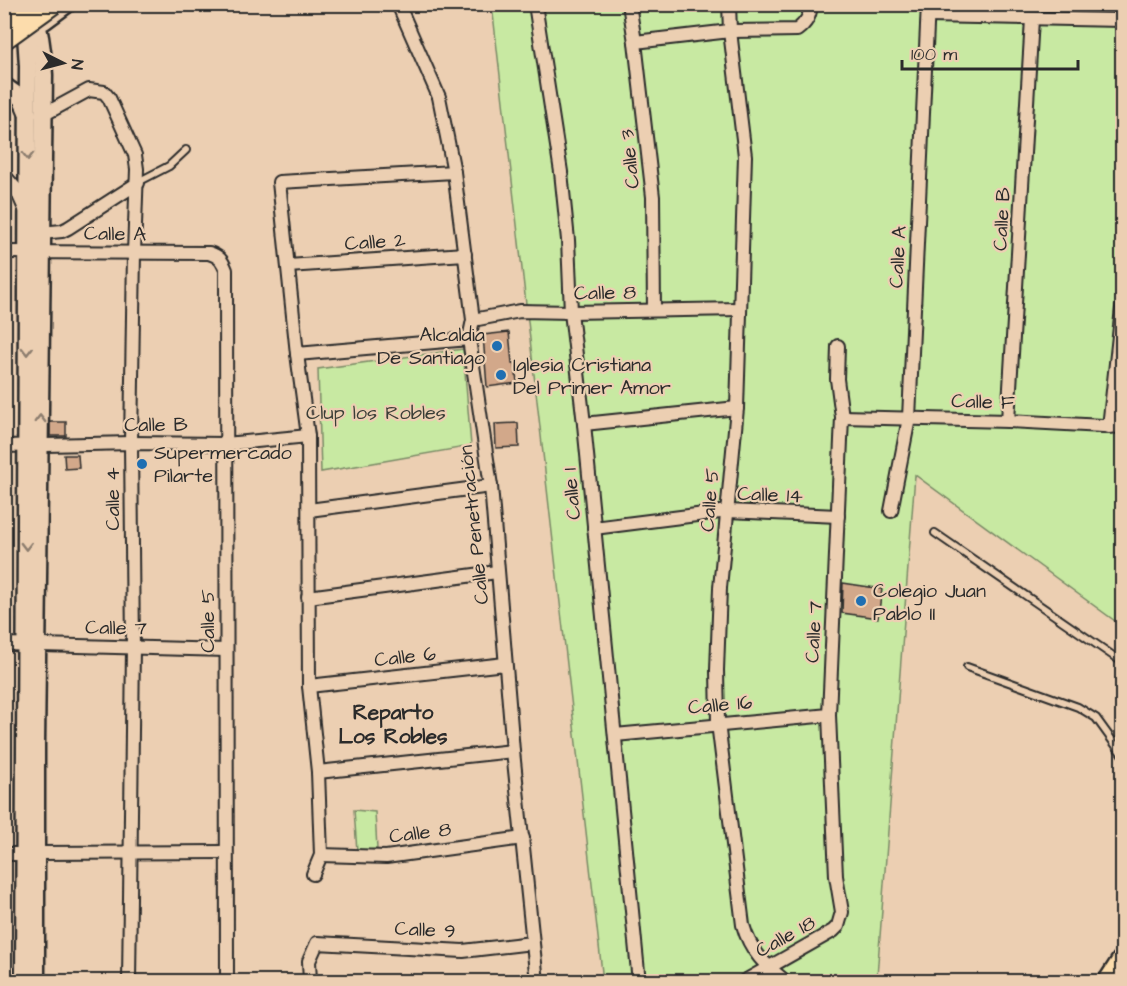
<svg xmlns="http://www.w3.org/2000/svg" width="1127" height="986" viewBox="0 0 1127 986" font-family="'Architects Daughter',sans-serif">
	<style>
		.green { fill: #c8e9a2; stroke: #7a8a66; stroke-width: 1.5 }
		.building { fill: #d2a88a; stroke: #2b2b2b; stroke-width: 1.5 }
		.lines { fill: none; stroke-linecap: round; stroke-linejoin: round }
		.lane-casing { stroke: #2b2b2b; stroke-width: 10 }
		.street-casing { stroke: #2b2b2b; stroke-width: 16 }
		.secondary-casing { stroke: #2b2b2b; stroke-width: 21 }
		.highway-casing { stroke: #2b2b2b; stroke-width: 26 }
		.lane { stroke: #eccfb2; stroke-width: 6 }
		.street { stroke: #eccfb2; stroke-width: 12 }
		.secondary { stroke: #eccfb2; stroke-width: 16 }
		.highway { stroke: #fcdcac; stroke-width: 21 }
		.primary-bridge-casing { stroke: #2b2b2b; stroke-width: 22; stroke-linecap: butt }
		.primary-bridge { stroke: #fcdcac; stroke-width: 18 }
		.oneway { stroke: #8c7d6e }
		.poi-dot { fill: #1f6fb2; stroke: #eccfb2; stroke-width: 2 }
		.labels { text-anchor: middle; stroke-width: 4.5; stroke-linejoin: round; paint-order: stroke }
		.street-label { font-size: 20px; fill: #2b2b2b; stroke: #eccfb2 }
		.poi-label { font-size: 20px; fill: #2b2b2b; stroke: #eccfb2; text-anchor: start }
		.park-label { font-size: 20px; fill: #3b3e37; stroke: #eccfb2 }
		.neighbourhood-label { font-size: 21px; font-weight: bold; fill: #2b2b2b; stroke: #eccfb2 }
	</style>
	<rect width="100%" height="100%" fill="#eccfb2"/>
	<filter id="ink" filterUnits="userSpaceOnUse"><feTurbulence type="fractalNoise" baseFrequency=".0167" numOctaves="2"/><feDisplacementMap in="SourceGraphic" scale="12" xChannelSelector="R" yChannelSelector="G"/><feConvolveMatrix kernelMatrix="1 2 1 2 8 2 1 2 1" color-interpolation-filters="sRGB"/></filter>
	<g filter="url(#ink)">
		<!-- green -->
		<g class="green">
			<path d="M492 5H1122V626L915 475 877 976 885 981H603Z"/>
			<path d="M463 349 471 446 321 472 318 369Z"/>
			<path d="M354 810 375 812 377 849 357 851Z"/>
		</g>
		<!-- building -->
		<g class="building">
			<path d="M509 332 512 363H515L517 383 487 387 483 335Z"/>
			<rect x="50" y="422" width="16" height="14"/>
			<path d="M518 423 519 447 496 448 495 424Z"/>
			<path d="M64 455H78L79 468 65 469Z"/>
			<path d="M843 583 882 589 878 618 842 613Z"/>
		</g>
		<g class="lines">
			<!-- lane casing -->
			<g class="lane-casing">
				<g id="lane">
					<path d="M138 182 169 166 186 150"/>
					<path d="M935 533 1122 662"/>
					<path d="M967 667 1078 707 1096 718 1122 754"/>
				</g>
			</g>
			<!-- street casing -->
			<g class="street-casing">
				<g id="street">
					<path d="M398 4 439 97 454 172 473 320 469 339 491 486 513 751 537 982"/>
					<path d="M535 4 561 172 568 240 571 312 584 424 639 982"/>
					<path d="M629 4 635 42 653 197 654 310"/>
					<path d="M729 4 730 31 745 156 737 408 720 588 717 670 718 723 743 925C750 951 765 965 786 982"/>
					<path d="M928 16 1122 20"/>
					<path d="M635 42 730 31 797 30C806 23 810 17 811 4"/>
					<path d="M43 115 89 90 104 92 109 98 135 155 137 169 134 253 131 443 133 647 129 982"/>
					<path d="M4 175 16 189 25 209"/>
					<path d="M41 233 62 231 68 228 138 183"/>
					<path d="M4 252 209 253C219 256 222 260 226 270L227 982"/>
					<path d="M288 266 465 254"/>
					<path d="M473 320 520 311 571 312 740 309"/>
					<path d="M297 354 469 339"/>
					<path d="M842 417 1008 421 1122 427"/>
					<path d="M1008 421 1032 19"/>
					<path d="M584 424 737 408"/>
					<path d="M1109 427 1122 308"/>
					<path d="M4 446 131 443 226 444 308 436"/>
					<path d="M309 510 491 486"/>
					<path d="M891 511 909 418 928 4"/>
					<path d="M594 528 728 511 838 516"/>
					<path d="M308 597 497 572"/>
					<path d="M4 644 226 650"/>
					<path d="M309 686 505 664"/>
					<path d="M615 735 829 715"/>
					<path d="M318 772 513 751"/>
					<path d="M37 853 226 852"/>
					<path d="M4 854H25"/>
					<path d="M321 855 386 857 523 838"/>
					<path d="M313 874 321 855 318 772 309 686 308 436 297 354 279 182 454 172"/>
					<path d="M310 982 309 961 317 943 463 951 532 943"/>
					<path d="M743 982 833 931 838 926 842 912 836 876 829 715 842 417 837 379 838 346"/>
				</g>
			</g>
			<!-- secondary casing -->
			<g class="secondary-casing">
				<g id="secondary">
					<path d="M32 6C40 29 43 51 44 75L36 745V982"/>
					<path d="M4 7 8 4"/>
					<path d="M19 15 26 34 28 66 24 982"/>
					<path d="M44 21 67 4"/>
					<path d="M4 86 21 98 28 114"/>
				</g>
			</g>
			<!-- highway casing -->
			<g class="highway-casing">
				<path id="highway" d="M1109 982 1122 962"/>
			</g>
			<!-- lane -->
			<use href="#lane" class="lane"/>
			<!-- street -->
			<use href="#street" class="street"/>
			<!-- secondary -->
			<use href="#secondary" class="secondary"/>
			<!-- highway -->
			<use href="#highway" class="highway"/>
			<!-- primary-bridge casing -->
			<g class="primary-bridge-casing">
				<g id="primary-bridge">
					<path d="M4 22 29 4"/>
					<path d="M4 40 54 4"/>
				</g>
			</g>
			<!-- primary-bridge -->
			<use href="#primary-bridge" class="primary-bridge"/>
		</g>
		<!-- one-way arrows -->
		<defs><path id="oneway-chevron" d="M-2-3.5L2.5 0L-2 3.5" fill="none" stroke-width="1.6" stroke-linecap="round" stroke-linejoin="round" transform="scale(1.5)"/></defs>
		<g class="oneway">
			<use href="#oneway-chevron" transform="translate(28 156) rotate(90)"/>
			<use href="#oneway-chevron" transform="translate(27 351) rotate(90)"/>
			<use href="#oneway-chevron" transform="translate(40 419) rotate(-90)"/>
			<use href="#oneway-chevron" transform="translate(26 546) rotate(91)"/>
		</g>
	</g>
	<!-- markers -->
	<g class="poi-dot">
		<circle cx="497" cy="346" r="6"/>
		<circle cx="501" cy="375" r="6"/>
		<circle cx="142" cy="464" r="6"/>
		<circle cx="861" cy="601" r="6"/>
	</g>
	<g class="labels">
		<!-- street labels -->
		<g class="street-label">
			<text transform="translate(629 159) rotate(-96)" y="7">Calle 3</text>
			<text transform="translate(1001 219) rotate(-87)" y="7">Calle B</text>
			<text transform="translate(115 233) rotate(1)" y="7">Calle A</text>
			<text transform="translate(375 241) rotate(-4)" y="7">Calle 2</text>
			<text transform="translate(897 257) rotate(-87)" y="7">Calle A</text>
			<text transform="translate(605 292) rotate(-1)" y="7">Calle 8</text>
			<text transform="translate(983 401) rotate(2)" y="7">Calle F</text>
			<text x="156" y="431">Calle B</text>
			<text transform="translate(571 494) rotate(-95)" y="7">Calle 1</text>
			<text transform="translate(770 494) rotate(2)" y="7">Calle 14</text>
			<text transform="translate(112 499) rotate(-90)" y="7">Calle 4</text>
			<text transform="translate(709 500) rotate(-85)" y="7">Calle 5</text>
			<text transform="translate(473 525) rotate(-96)" y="7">Calle Penetración</text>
			<text transform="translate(207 621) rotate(-90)" y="7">Calle 5</text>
			<text transform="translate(116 627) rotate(1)" y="7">Calle 7</text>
			<text transform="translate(813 632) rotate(-87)" y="7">Calle 7</text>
			<text transform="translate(405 656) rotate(-6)" y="7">Calle 6</text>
			<text transform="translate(720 704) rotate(-5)" y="7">Calle 16</text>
			<text transform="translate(420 832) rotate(-7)" y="7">Calle 8</text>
			<text transform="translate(425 929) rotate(3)" y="7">Calle 9</text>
			<text transform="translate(785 936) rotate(-29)" y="7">Calle 18</text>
		</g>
		<!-- poi labels -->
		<g class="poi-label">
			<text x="485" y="341" text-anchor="end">Alcaldia<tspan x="485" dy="23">De Santiago</tspan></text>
			<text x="513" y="371">Iglesia Cristiana<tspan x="513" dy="23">Del Primer Amor</tspan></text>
			<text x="154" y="459">Supermercado<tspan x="154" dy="23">Pilarte</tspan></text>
			<text x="873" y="597">Colegio Juan<tspan x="873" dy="23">Pablo II</tspan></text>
		</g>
		<!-- park labels -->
		<g class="park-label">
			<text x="376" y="419">Clup los Robles</text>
		</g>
		<!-- neighbourhood labels -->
		<g class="neighbourhood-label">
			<text x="393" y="719">Reparto<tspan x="393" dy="24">Los Robles</tspan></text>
		</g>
	</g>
	<!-- margin -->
	<rect width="1127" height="986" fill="none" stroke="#eccfb2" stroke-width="24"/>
	<rect x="12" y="12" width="1103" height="962" fill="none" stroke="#2b2b2b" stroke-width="2" filter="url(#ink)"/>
	<!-- north arrow -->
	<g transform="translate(63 63) rotate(96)" stroke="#eccfb2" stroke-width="4.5" paint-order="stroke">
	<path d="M0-4.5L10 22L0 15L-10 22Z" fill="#2b2b2b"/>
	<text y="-9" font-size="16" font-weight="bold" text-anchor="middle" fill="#2b2b2b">N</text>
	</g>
	<!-- scale -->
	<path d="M902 60v9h176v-9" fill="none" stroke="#2b2b2b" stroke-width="3"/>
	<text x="911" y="60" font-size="18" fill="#2b2b2b" stroke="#eccfb2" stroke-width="4.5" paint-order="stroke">100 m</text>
</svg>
